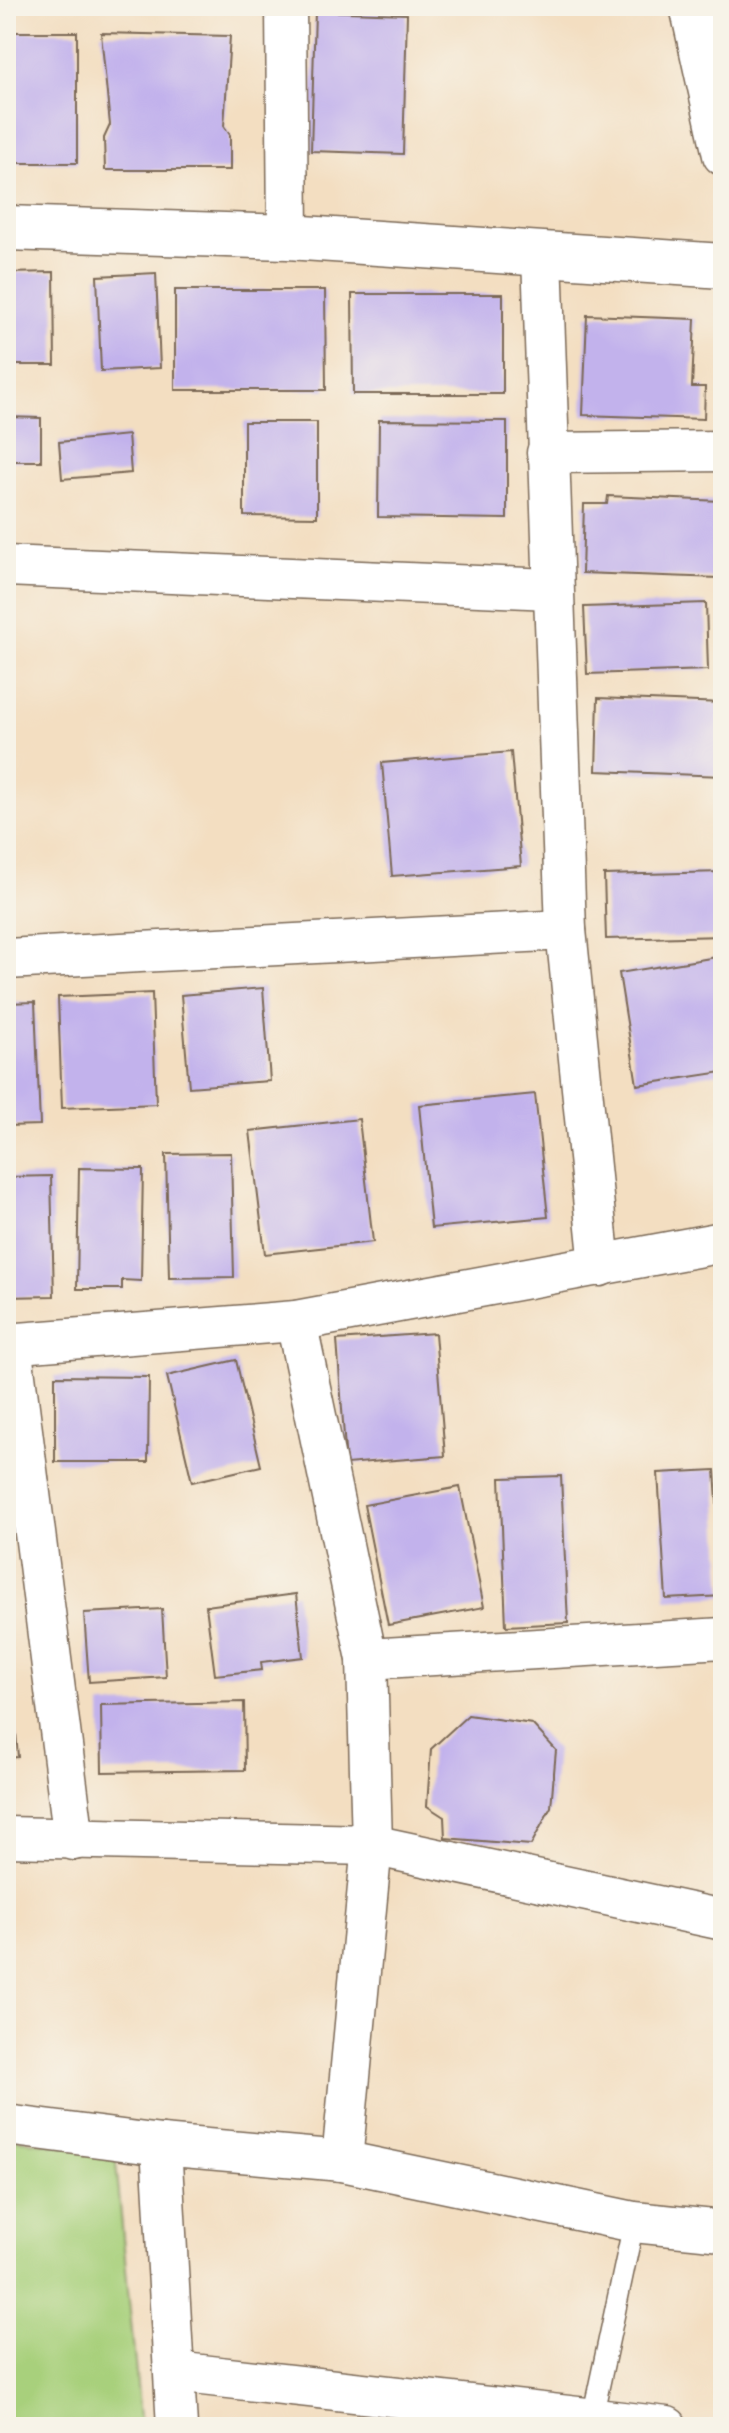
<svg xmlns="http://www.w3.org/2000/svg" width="729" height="2433" viewBox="0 0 729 2433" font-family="'Balsamiq Sans',sans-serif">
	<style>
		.green { fill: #a8d07c; stroke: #727d4d; stroke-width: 2 }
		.building { fill: #c2b2ec }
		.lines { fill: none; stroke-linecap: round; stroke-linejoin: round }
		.service-casing { stroke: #7b6957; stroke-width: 23 }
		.minor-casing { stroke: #7b6957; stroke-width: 43 }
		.tertiary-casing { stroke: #7b6957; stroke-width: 47 }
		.service { stroke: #fff; stroke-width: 20 }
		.minor { stroke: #fff; stroke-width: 40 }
		.tertiary { stroke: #fff; stroke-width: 44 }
	</style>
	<rect width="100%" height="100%" fill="#f7f3e8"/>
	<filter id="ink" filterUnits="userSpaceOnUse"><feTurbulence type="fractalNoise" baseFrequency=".0125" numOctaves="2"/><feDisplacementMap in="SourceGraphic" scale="16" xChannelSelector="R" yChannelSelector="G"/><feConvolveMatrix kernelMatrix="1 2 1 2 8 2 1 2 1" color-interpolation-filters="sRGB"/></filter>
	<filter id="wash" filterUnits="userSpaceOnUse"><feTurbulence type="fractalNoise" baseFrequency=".006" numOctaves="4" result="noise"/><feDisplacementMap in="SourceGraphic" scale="32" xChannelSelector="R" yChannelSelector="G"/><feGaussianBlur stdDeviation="1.8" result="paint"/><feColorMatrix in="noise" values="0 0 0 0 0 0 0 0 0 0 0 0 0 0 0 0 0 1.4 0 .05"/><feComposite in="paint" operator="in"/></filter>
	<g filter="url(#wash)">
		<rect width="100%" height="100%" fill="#f3dec1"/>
		<!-- green -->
		<path class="green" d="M6 2138 115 2152 141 2427H6Z"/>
		<g id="blocks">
			<!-- building -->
			<g class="building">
				<path d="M315 11 407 14 403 154 311 151Z"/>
				<rect x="6" y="32" width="71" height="131"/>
				<path d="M101 33 230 36 224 126 230 135V170H105L104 138 110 125Z"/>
				<path d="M54 272 55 365H6V273Z"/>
				<path d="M156 273 160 368 101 371 97 276Z"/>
				<path d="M175 290H325L326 390H175Z"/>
				<path d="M352 294H503V394H353Z"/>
				<path d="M587 315 695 319 692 387H705L704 419 583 415Z"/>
				<path d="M6 417 41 418V461H6Z"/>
				<path d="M379 420 507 421V519L378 517Z"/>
				<path d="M244 422H317V517L244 516Z"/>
				<path d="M128 435 131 473 62 479 59 442Z"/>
				<path d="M608 496 721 501 719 578 582 573 584 504H607Z"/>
				<path d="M706 603 708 670 587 674 584 607Z"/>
				<path d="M598 698 723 703V776L596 771Z"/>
				<path d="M511 752 521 866 392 876 382 763Z"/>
				<path d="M723 872V936L606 939 604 875Z"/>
				<path d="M723 956V1072L637 1085 619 973Z"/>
				<path d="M263 988 270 1081 189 1087 181 995Z"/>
				<path d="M152 993 156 1104 62 1108 58 997Z"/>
				<path d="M35 1002 40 1125 6 1126V1003Z"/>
				<path d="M535 1094 548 1217 431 1228 419 1105Z"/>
				<path d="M359 1119 373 1242 265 1254 250 1131Z"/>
				<path d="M231 1153 234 1277 169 1278 166 1154Z"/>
				<path d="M79 1168 143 1169 141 1281 122 1280V1289H77Z"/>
				<path d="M51 1176 54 1296 6 1297V1177Z"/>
				<path d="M435 1333 445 1456 346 1464 337 1340Z"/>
				<path d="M236 1360 261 1466 192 1482 167 1376Z"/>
				<path d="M55 1376 149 1377 148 1462H55Z"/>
				<path d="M715 1470 723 1596 666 1599 658 1473Z"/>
				<path d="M561 1476 568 1623 506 1626 500 1478Z"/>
				<path d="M460 1487 484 1607 388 1625 364 1505Z"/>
				<path d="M296 1594 303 1657 261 1662 262 1670 215 1675 206 1606Z"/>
				<path d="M162 1609 166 1677 89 1682 84 1613Z"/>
				<path d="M9 1649 18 1757 6 1758V1650Z"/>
				<path d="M244 1702 245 1770 102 1772 101 1705Z"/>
				<path d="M468 1715 532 1724 556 1750 551 1807 531 1845 445 1838 444 1817 427 1806 431 1749Z"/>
			</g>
		</g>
	</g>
	<g filter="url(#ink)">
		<use href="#blocks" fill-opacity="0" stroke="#7b6957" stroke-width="2"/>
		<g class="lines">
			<!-- service casing -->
			<g class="service-casing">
				<path id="service" d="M592 2419 634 2222"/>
			</g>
			<!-- minor casing -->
			<g class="minor-casing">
				<g id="minor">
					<path d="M286 6 288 237"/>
					<path d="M690 6 723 155"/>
					<path d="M542 256 566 930 600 1266"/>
					<path d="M547 453 723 451"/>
					<path d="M6 566 551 589"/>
					<path d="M6 959 566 930"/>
					<path d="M296 1321 367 1659 372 1845 342 2161"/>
					<path d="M6 1344 296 1321 723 1242"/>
					<path d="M11 1344 74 1840"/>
					<path d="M367 1659 723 1638"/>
					<path d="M6 1837 372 1845 723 1920"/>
					<path d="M6 2125 161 2145 342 2161 634 2222 723 2231"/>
					<path d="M161 2145 177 2427"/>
					<path d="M175 2372 667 2427"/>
				</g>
			</g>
			<!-- tertiary casing -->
			<g class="tertiary-casing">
				<path id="tertiary" d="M6 228 288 237 723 266"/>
			</g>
			<!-- service -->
			<use href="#service" class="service"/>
			<!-- minor -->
			<use href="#minor" class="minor"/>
			<!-- tertiary -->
			<use href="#tertiary" class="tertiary"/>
		</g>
	</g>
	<!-- margin -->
	<rect width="729" height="2433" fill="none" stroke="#f7f3e8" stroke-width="32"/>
</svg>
